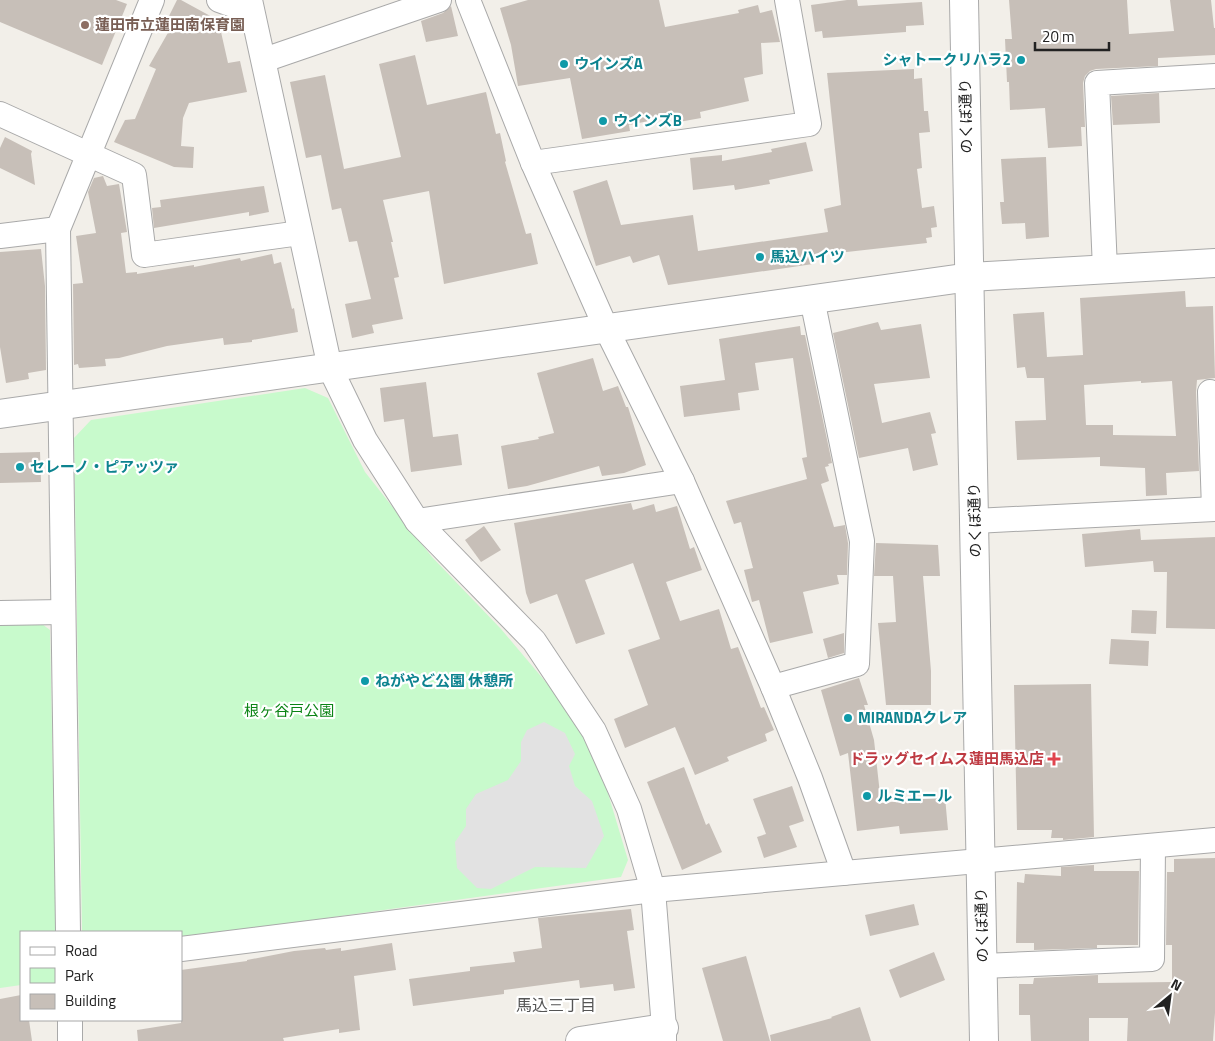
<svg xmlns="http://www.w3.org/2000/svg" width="1215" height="1041" viewBox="0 0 1215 1041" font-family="'Titillium Web','Noto Sans JP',sans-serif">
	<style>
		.park { fill: #c8facc }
		.parking { fill: #e2e2e2 }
		.building { fill: #c7bfb8; fill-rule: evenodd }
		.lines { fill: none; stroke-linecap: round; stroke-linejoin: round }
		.minor-casing { stroke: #a9a9a9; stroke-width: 26 }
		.tertiary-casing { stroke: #a9a9a9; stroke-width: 30 }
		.minor { stroke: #fff; stroke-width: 24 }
		.tertiary { stroke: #fff; stroke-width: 28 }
		.education-dot { fill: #8d6e63; stroke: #fff; stroke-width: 2 }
		.culture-dot { fill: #0f9aa8; stroke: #fff; stroke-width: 2 }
		.health-dot { fill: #e0444e; stroke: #fff; stroke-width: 2 }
		.labels { text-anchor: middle; stroke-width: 4.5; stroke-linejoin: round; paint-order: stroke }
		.education-label { font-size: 15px; font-weight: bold; fill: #785e54; stroke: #fff; text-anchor: start }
		.culture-label { font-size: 15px; font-weight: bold; fill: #0d838f; stroke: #fff; text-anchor: start }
		.street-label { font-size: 15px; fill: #222; stroke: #fff }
		.park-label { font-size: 15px; fill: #0c8416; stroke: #fff }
		.health-label { font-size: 15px; font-weight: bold; fill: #be3a42; stroke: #fff; text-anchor: end }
		.neighbourhood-label { font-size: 16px; fill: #555; stroke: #fff }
	</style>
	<rect width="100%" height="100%" fill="#f2efe9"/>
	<!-- park -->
	<g class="park">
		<path d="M305 388 328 398 365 472 432 557 501 629 566 706 598 760 628 860 621 877 181 938V932H82L74 438 91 420Z"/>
		<path d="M38 621 50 630 56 932H21V985L0 988V622Z"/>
	</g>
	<!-- parking -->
	<path class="parking" d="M544 722 565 733 575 754 569 766 575 786 592 801 604 836 586 868 535 867 491 889 477 888 457 868 455 842 466 826V809L476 794 508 780 521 761V742L527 730Z"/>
	<!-- building -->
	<g class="building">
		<path d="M0 0H116L127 4 102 65 0 22Z"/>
		<path d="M177 0H181L225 24 221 32 228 63 240 61 247 92 189 103 183 118 181 146 194 147 193 168 174 167 114 142 125 120 135 119 156 69 149 66 169 31 167 30 172 20 168 18Z"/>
		<path d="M528 0H659L665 27 739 13 738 10 758 5 760 13 772 10 780 42 761 43 763 74 744 78 749 101 700 112 701 118 679 122 678 115 629 125 630 131 582 139 570 78 518 86 511 45 500 8Z"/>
		<path d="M847 0H857L858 6 922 2 924 25 906 26V32L823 38 822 31 815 32 811 5Z"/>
		<path d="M1009 0H1127L1129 34 1174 31 1170 0H1211L1214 28H1215V55L1158 58V66L1096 69 1090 71 1085 76 1083 83 1085 127H1081L1082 146 1048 148 1045 108 1010 110 1009 82H1007L1005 39H1012Z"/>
		<path d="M451 6 458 36 426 42 421 21 443 13Z"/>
		<path d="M415 55 427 105 486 92 496 134 500 133 506 161 505 162 526 234 531 233 538 264 444 284 429 191 383 200 393 242H391L399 277 394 278 403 319 372 325 374 333 352 338 345 304 371 299 357 241 349 242 341 208 332 210 321 155 306 158 290 82 325 75 344 169 401 157 379 64Z"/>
		<path d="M914 69V79L922 78 924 111H928L930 132 919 133 922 168 917 169 922 208 934 206 937 227 931 228 932 237 926 238 927 243 811 256 813 264 668 285 659 255 633 263 630 256 596 266 573 191 607 180 621 225 693 215 698 251 828 232 824 209 841 205 827 73Z"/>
		<path d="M1159 93 1160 123 1113 125 1111 96Z"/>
		<path d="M5 137 32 151 31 154 35 185 0 168V148Z"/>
		<path d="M806 142 813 171 769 180 770 184 735 190 734 185 693 190 690 158 722 155V161L772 152 771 149Z"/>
		<path d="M1046 157 1049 237 1026 239 1025 223 1002 224 1000 202H1004L1001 159Z"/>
		<path d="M103 176 107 186 119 184 127 232 121 233 126 273 137 272V274L194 265V267L240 258 241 261 272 254 274 264 281 262 292 309 294 308 298 332 252 340V342L224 345 223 338 167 346 119 358 105 359 106 366 79 368 78 364 74 365 73 284 83 283 76 236 96 233 88 192 94 178Z"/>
		<path d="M264 186 269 212 249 216V212L154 228 152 208 161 207 160 200Z"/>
		<path d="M41 249 45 286 46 370 28 373 29 379 6 383 0 347V252Z"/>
		<path d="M1185 291 1186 307 1213 306 1215 378 1197 380 1196 392 1199 471 1166 473 1167 495 1146 496 1145 468 1100 466V457L1017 460 1015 421 1046 420 1044 378H1027L1025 367 1017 368 1013 314 1044 312 1047 357 1083 355 1080 298ZM1141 381V383L1172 381 1176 436 1113 435V425H1086L1084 385Z"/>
		<path d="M878 322 881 330 921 324 930 378 874 384 882 423 930 412 936 433 931 434 938 465 913 471 908 448 859 458 833 333Z"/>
		<path d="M800 326 801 335H805L832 463 828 464 829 466 825 467 829 481 821 484 834 527 845 525 848 543 847 575H837L839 584 803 592 813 633 770 643 759 600 752 602 744 570 753 568 741 522 734 524 726 501 807 479 802 458 807 457 793 358 755 363 759 390 738 393 740 410 684 417 680 386 725 380 719 339Z"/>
		<path d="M593 358 603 391 618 386 626 407H628L646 465 624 473 602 476 599 466 527 486 508 489 501 446 539 439 538 437 554 433 537 373Z"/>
		<path d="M426 382 433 437 458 434 462 465 411 472 404 419 384 422 380 388Z"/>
		<path d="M40 452 41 482 0 483V453Z"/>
		<path d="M631 503 633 510 654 504 656 512 677 506 690 549 694 547 702 570 666 582 680 621 719 609 731 649 738 647 761 708 764 707 774 730 765 734 767 741 727 757 729 761 695 775 675 727 625 748 614 719 648 705 628 650 660 639 633 563 585 580 605 634 576 644 557 594 530 604 526 593 514 523Z"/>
		<path d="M484 526 501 550 481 562 465 540Z"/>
		<path d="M1140 529 1141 540 1215 537V629L1166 628 1167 572H1154L1153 561 1085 567 1082 534Z"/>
		<path d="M876 543 938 545 940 576H923L931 671V705H886L878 623 896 622 893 576H874Z"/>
		<path d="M1132 610 1157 611 1156 634 1131 633Z"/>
		<path d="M844 633V653L828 658 823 639Z"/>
		<path d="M1111 639 1149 641 1148 666 1109 664Z"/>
		<path d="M859 678 868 705H864L874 740 881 803 945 797 948 830 900 834 899 826 857 831 848 753 840 756 821 690Z"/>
		<path d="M1091 684 1094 837 1063 840V838H1051L1052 830H1017L1014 685Z"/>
		<path d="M684 767 706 825 709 823 722 852 682 870 647 782Z"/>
		<path d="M792 786 804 821 789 826 797 847 764 858 757 837 766 834 753 799Z"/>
		<path d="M1215 858V1013L1213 1041H1127L1128 1018H1089V1041H1031L1030 1015H1019V984H1033L1034 978 1098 975V983L1172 982V945H1166L1167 872H1174V859Z"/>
		<path d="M1094 865V871H1139L1138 945H1097V948L1034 950V943H1016L1017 882 1024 883 1025 874 1061 876V867Z"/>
		<path d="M914 904 919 925 870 936 865 915Z"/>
		<path d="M631 909 634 930 627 931 635 988 614 991 613 984 580 988 579 980 504 990V994L413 1006 409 979 470 971V967L515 962 513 952 542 948 538 918Z"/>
		<path d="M392 943 396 970 354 976 360 1030 339 1033V1029L283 1038 284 1041H138L137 1030 181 1023V970L247 961V960L294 951 325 948 326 950 341 948V951Z"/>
		<path d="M934 952 945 980 900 998 889 970Z"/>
		<path d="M746 956 770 1041H723L702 968Z"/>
		<path d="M21 995V1020H29L32 1041H0V999Z"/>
		<path d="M860 1007 871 1041H771L770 1035 832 1018 831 1017Z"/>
	</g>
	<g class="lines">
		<!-- minor casing -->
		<g class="minor-casing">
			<g id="minor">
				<path d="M219 0 252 12"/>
				<path d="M250 0 330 368 365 440 417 521 534 641 594 731 629 809 653 890 664 1028V1041"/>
				<path d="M468 0 533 163 606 328 682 481 773 687 810 778 844 873"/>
				<path d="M264 60 439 0"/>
				<path d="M0 114 134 175 144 255 300 233"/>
				<path d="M533 163 809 124 787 0"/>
				<path d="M0 236 58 229"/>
				<path d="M1105 269 1097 83 1215 76"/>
				<path d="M1210 392 1214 509"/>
				<path d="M417 521 682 481"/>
				<path d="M975 521 1215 509"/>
				<path d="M0 613 63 612"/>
				<path d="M773 687 857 664 862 541 812 299"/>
				<path d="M68 932 58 229 152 0"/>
				<path d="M181 949 653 890 1215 840"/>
				<path d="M983 966 1152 959 1153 846"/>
				<path d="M70 1020V1041"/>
			</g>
		</g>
		<!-- tertiary casing -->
		<g class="tertiary-casing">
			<g id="tertiary">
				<path d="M964 0 984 1041"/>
				<path d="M0 414 970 277 1215 263"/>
				<path d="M580 1041 664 1028"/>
			</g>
		</g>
		<!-- minor -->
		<use href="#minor" class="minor"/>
		<!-- tertiary -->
		<use href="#tertiary" class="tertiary"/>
	</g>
	<!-- markers -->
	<circle class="education-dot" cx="85" cy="25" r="5"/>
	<g class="culture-dot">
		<circle cx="1021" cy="60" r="5"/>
		<circle cx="564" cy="64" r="5"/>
		<circle cx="603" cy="121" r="5"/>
		<circle cx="760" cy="257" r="5"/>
		<circle cx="20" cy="467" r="5"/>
		<circle cx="365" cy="681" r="5"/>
		<circle cx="848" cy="718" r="5"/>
		<circle cx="867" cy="796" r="5"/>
	</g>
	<path class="health-dot" d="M1051.5 751.5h5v5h5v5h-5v5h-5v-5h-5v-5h5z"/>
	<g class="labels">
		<!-- education labels -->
		<g class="education-label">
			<text x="95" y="30">蓮田市立蓮田南保育園</text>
		</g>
		<!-- culture labels -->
		<g class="culture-label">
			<text x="1011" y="65" text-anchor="end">シャトークリハラ2</text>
			<text x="574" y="69">ウインズA</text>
			<text x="613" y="126">ウインズB</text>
			<text x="770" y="262">馬込ハイツ</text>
			<text x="30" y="472">セレーノ・ピアッツァ</text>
			<text x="375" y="686">ねがやど公園 休憩所</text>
			<text x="858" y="723">MIRANDAクレア</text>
			<text x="877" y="801">ルミエール</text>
		</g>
		<!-- street labels -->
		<g class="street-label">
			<text transform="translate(966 116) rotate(-91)" y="5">のくぼ通り</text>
			<text transform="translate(975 520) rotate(-91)" y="5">のくぼ通り</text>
			<text transform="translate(982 925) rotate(-91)" y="5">のくぼ通り</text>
		</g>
		<!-- park labels -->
		<g class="park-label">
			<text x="289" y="716">根ヶ谷戸公園</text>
		</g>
		<!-- health labels -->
		<g class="health-label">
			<text x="1044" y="764">ドラッグセイムス蓮田馬込店</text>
		</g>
		<!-- neighbourhood labels -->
		<g class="neighbourhood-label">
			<text x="556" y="1011">馬込三丁目</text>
		</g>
	</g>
	<!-- legend -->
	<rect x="20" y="931" width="162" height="90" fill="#ffffff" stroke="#a7a7a7"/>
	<rect x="30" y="947" width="25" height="8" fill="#ffffff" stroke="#a7a7a7"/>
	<text x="65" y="956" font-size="15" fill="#222222">Road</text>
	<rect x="30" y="968" width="25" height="15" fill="#c8facc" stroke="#a7a7a7"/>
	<text x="65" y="981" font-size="15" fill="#222222">Park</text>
	<rect x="30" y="994" width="25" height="15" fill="#c7bfb8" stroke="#a7a7a7"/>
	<text x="65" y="1006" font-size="15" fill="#222222">Building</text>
	<!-- north arrow -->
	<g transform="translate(1170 996) rotate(29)" stroke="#ffffff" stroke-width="4" paint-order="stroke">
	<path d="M0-4L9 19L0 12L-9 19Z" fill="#222222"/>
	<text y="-8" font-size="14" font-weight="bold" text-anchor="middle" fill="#222222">N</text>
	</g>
	<!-- scale -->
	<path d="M1035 42v8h74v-8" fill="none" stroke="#222222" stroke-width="2.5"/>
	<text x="1042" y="42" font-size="15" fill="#222222" stroke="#ffffff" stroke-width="4" paint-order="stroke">20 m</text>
</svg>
